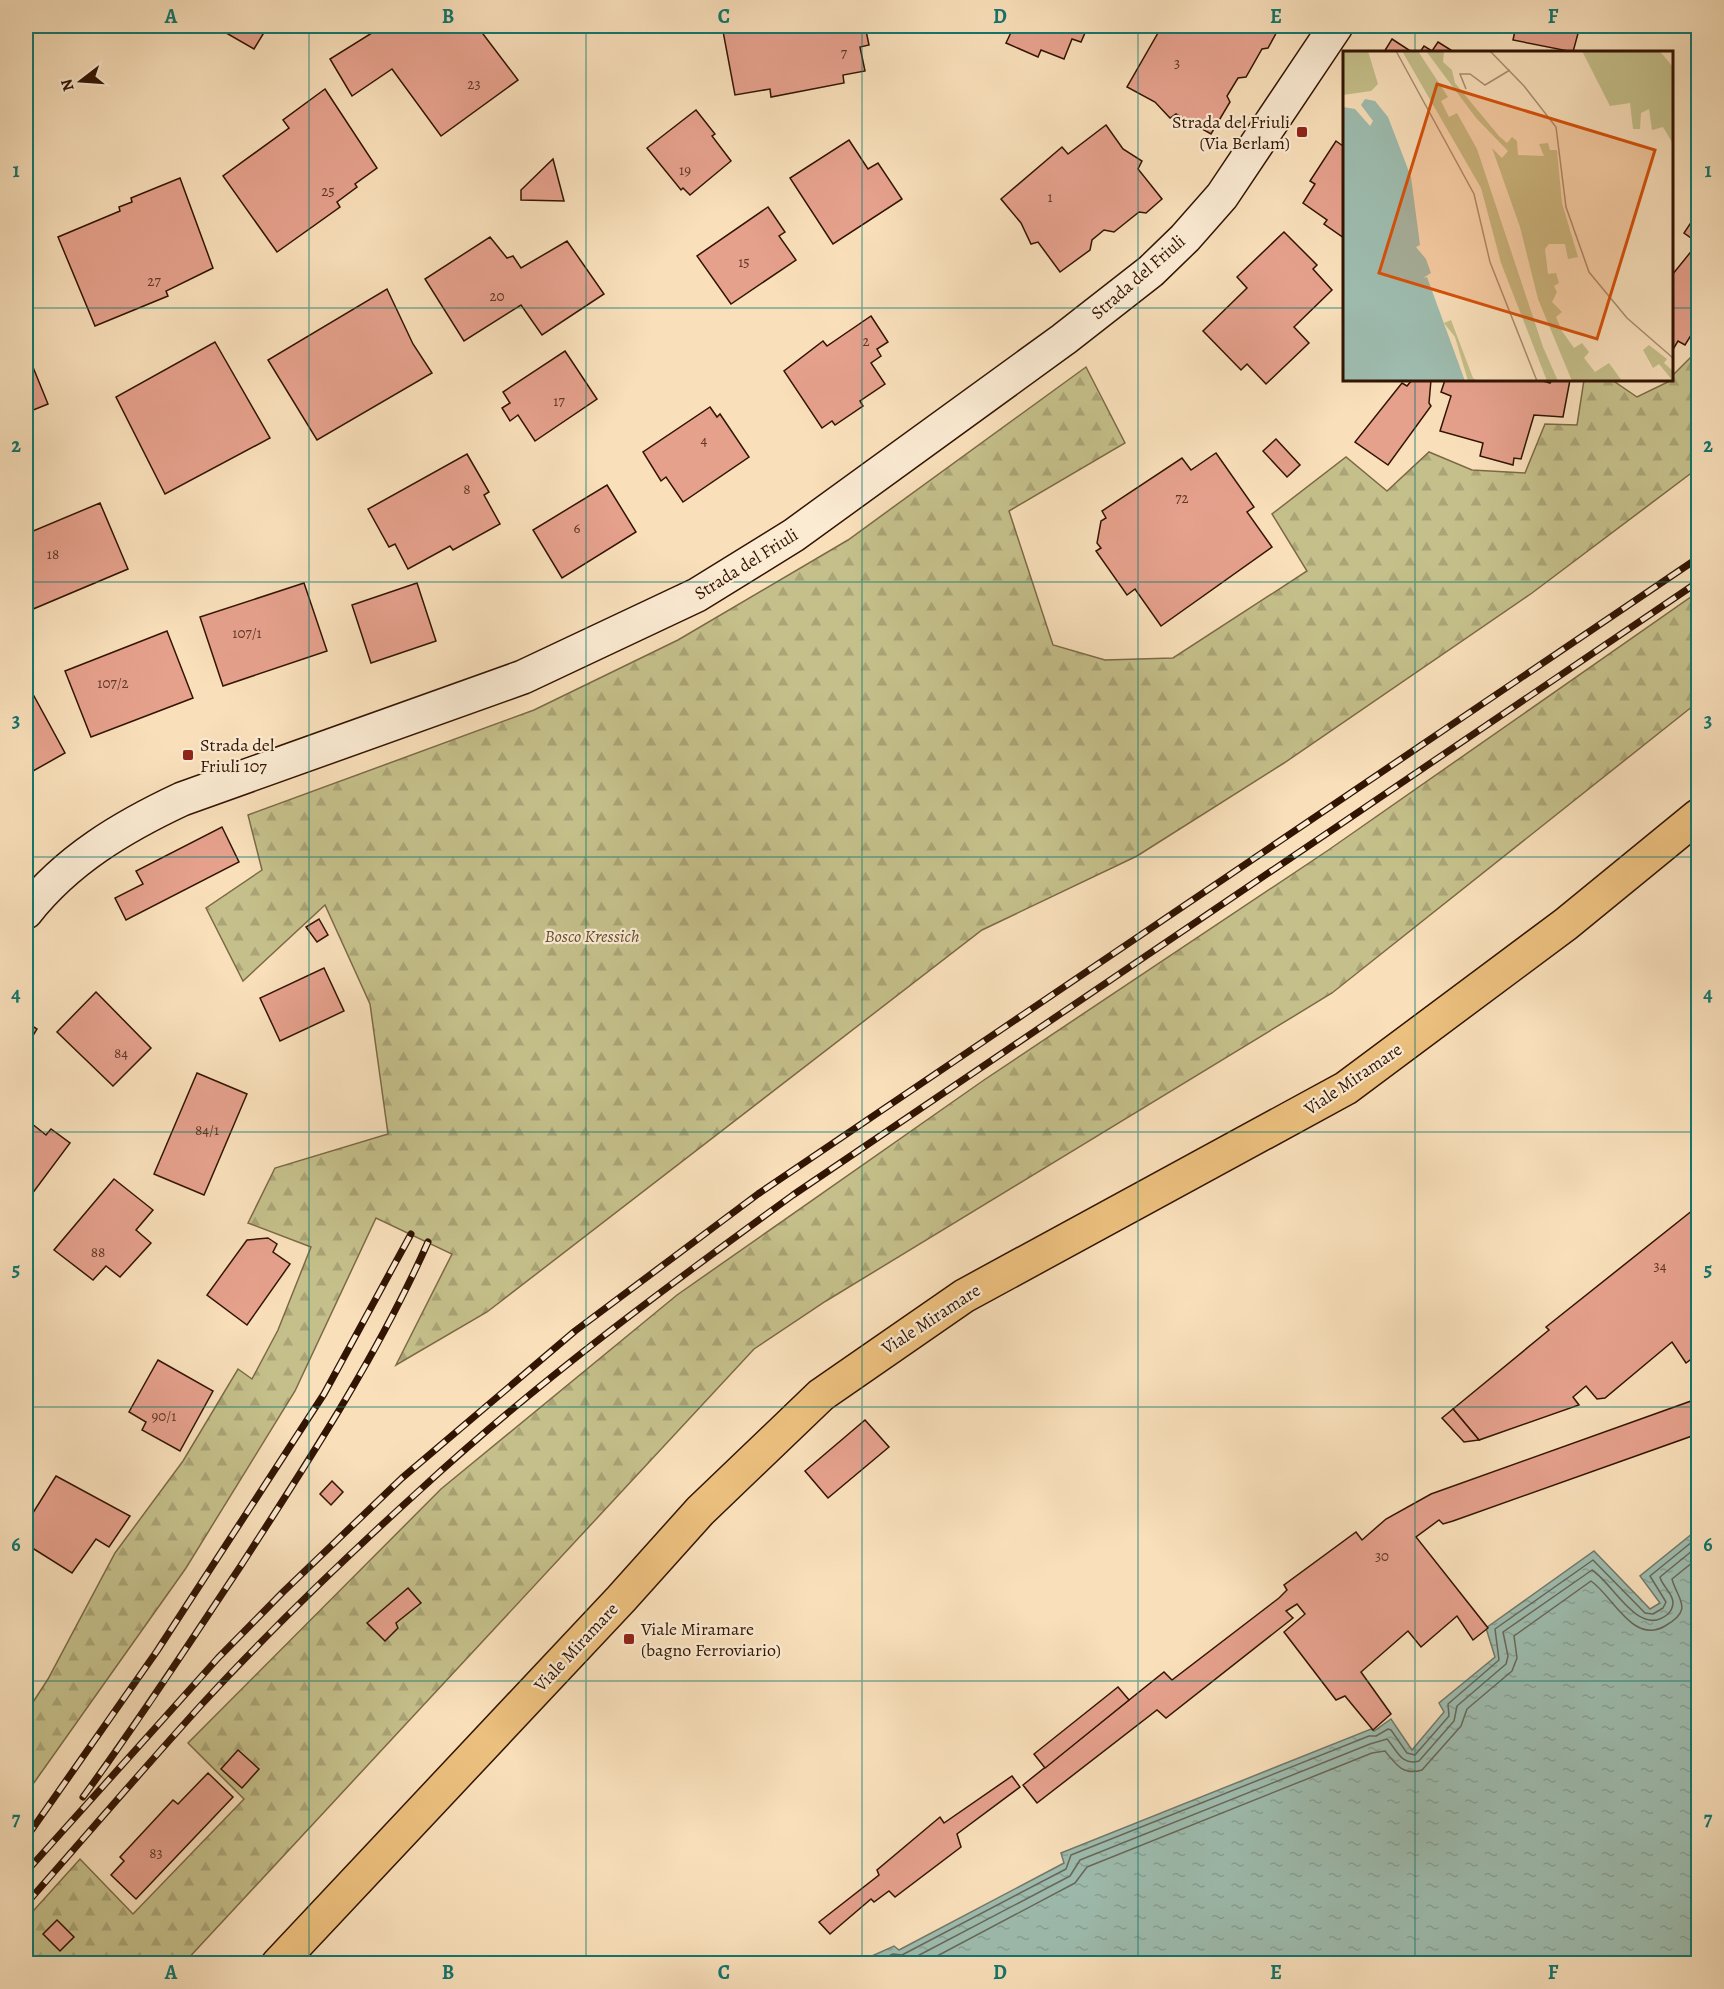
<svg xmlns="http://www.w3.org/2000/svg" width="1724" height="1989" viewBox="0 0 1724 1989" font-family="Alegreya,serif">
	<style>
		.forest { fill: url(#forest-firs); stroke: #7c6a46; stroke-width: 1.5 }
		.water { fill: url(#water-ripples); stroke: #73796a; stroke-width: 1.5 }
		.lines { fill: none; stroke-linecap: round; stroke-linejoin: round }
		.shore { stroke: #686859; stroke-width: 1.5 }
		.building { fill: #e6a18d; stroke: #321402; stroke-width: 1.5 }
		.secondary-casing { stroke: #321402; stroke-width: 36 }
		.primary-casing { stroke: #321402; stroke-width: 36 }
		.secondary { stroke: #fbebd3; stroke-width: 33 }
		.primary { stroke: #ecc07e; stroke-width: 33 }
		.rail-casing { stroke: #321402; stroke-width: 7 }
		.rail { stroke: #fbebd3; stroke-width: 4.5; stroke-dasharray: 14; stroke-linecap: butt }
		.grid { fill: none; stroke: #0f766e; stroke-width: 1.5; stroke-opacity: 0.55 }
		.poi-dot { fill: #8f2418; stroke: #fbebd3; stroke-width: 2 }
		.labels { text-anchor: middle; stroke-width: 4.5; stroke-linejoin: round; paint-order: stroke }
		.number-label { font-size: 15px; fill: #5f3725 }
		.poi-label { font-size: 18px; fill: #321402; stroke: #fbebd3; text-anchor: start }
		.street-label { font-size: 18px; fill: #321402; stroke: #fbebd3 }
		.park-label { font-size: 18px; font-style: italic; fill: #655032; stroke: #fbebd3 }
		.inset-road { fill: none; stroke: #a98e71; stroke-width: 1.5 }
		.view { fill: #d6520b; fill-opacity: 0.15; stroke: #d6520b; stroke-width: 3 }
		.inset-edge { fill: none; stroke: #321402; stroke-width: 3 }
		.neatline { fill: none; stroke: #0f766e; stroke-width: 2 }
		.grid-label { font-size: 20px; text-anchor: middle; font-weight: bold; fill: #0f766e }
	</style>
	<defs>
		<pattern id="forest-firs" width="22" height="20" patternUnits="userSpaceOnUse" patternTransform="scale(1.5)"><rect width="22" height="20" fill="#c5c08b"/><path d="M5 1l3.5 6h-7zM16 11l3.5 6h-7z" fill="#aaa476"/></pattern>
		<pattern id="water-ripples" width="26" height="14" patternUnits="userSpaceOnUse" patternTransform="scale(1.5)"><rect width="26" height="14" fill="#9ebdb0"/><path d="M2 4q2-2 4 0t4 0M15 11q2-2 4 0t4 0" fill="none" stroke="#89a296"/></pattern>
	</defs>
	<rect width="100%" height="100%" fill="#f9e0bb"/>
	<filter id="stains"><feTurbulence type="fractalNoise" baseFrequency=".00333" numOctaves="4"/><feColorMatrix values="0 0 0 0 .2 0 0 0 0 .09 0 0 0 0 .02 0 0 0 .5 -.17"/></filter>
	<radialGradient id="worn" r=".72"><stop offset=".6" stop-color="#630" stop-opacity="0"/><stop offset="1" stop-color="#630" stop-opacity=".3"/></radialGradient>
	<!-- forest -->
	<g class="forest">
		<path d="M1698 350V468L1532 593 1284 763 1137 856 982 930 487 1312 396 1365 452 1254 376 1218 295 1391 186 1568 26 1794V1713L48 1679 115 1553 183 1461 238 1369 252 1379 278 1330 311 1247 248 1223 275 1168 388 1134 370 1004 325 905 243 981 206 908 262 870 248 815 534 710 678 640 848 540 1086 367 1125 443 1009 511 1053 645 1105 660 1173 658 1307 571 1272 514 1346 457 1387 491 1429 452 1472 470 1525 473 1545 424 1577 425 1584 380H1612L1637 397 1672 380V376Z"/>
		<path d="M1698 592V702L1332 993 826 1301 754 1349 184 1963H26V1919L80 1859 133 1914 244 1799 188 1743 441 1489 677 1295 984 1080 1327 851Z"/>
	</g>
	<!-- water -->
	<path class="water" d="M1698 1529V1963L854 1964 894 1946 899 1950 1064 1863 1061 1853 1371 1729 1374 1731 1391 1719 1412 1750 1444 1712 1439 1703 1495 1657 1486 1628 1594 1551 1650 1609 1660 1603 1640 1576Z"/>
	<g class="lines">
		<!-- shore -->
		<g class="shore">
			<path d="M871 1964 893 1954 902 1955 1066 1869 1071 1855 1369 1736H1376L1388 1729 1391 1730 1407 1753 1415 1755 1449 1716 1448 1704 1499 1660 1495 1629 1593 1560 1645 1613 1653 1614 1663 1608 1666 1602 1650 1576 1698 1537"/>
			<path d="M891 1964 906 1962 1070 1876 1080 1860 1370 1744 1387 1739C1397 1750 1401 1766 1419 1761L1454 1721 1457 1706 1506 1664 1508 1656 1503 1632 1592 1570C1614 1584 1639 1639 1668 1614 1671 1611 1673 1606 1673 1602 1672 1592 1662 1586 1660 1577L1698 1546"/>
			<path d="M922 1964 1075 1883 1087 1867 1372 1753 1385 1751C1396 1765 1404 1776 1422 1770L1461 1726 1467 1709 1512 1671 1517 1658 1514 1636 1591 1581C1613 1596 1633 1645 1665 1626 1695 1609 1677 1599 1672 1579L1698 1558"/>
		</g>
	</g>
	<!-- building -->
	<g class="building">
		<path d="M214 26H268L254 49Z"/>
		<path d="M383 26H477L518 80 441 136 392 69 352 96 330 59Z"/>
		<path d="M722 26H865L869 45 860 47 865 71 843 75 844 83 771 97 770 89 735 95Z"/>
		<path d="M1014 26H1088L1081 42 1072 39 1064 59 1041 50 1038 57 1006 43Z"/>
		<path d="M1162 26H1274L1279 28 1268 48 1262 49 1246 77 1238 78 1227 96 1230 102 1211 134 1176 114 1170 118 1155 102 1127 87Z"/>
		<path d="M1463 26H1489L1487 33Z"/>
		<path d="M1516 26H1580L1573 52 1513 40Z"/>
		<path d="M1392 39 1412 52H1384Z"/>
		<path d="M1438 42 1454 52H1420L1424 46 1432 51Z"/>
		<path d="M325 89 377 168 355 184 357 187 337 202 340 207 277 252 223 176 289 128 283 120Z"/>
		<path d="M696 110 715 134 712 136 731 161 690 195 683 188 681 190 647 148Z"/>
		<path d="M1106 125 1123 149 1142 161 1138 169 1162 199 1146 213 1139 212 1114 232 1104 230 1092 240 1090 250 1060 272 1038 242 1031 244 1021 223 1001 199 1062 147 1068 154Z"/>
		<path d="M849 140 868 169 878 163 902 199 833 244 790 178Z"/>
		<path d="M1336 141 1343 146 1344 144V238L1324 224 1327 220 1303 203 1315 184 1310 181Z"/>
		<path d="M553 159 564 201 521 200V190Z"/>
		<path d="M180 178 213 268 166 291 168 296 95 326 58 237 120 211 119 207 132 202 131 198Z"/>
		<path d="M768 207 785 232 779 236 796 260 731 304 697 256Z"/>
		<path d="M1698 212V324L1685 345 1678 341 1672 351V275L1698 243 1684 233Z"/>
		<path d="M1284 232 1317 265 1313 269 1332 290 1294 327 1309 343 1266 384 1247 364 1241 370 1203 331 1247 288 1237 277Z"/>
		<path d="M490 237 507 258 513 256 521 268 567 241 604 294 542 335 521 305 464 341 425 279Z"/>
		<path d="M387 289 413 344 432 373 317 440 268 360Z"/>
		<path d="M871 316 888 342 877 349 881 356 871 363 885 384 860 401 863 406 835 425 832 421 822 428 784 371 823 341 827 346Z"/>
		<path d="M215 342 270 438 165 494 116 397Z"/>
		<path d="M26 350 48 404 26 413Z"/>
		<path d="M565 351 597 399 535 441 518 415 510 421 502 408 510 403 503 392Z"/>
		<path d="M1412 380H1431L1429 403 1431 406 1388 465 1355 442 1402 383 1407 386Z"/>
		<path d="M1445 380H1540L1550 383 1552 380H1570L1563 417 1534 415 1521 459 1514 458 1513 465 1480 456 1483 443 1440 431 1451 396 1441 392Z"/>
		<path d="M710 407 717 417 720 414 749 457 683 502 666 477 661 481 643 452Z"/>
		<path d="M1276 439 1300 465 1287 477 1263 451Z"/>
		<path d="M1216 453 1254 507 1247 512 1272 547 1161 626 1135 589 1127 595 1096 551 1101 548 1097 543 1101 521 1106 518 1102 511 1182 458 1191 470Z"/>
		<path d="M467 454 489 492 484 495 500 524 453 550 450 546 408 569 395 544 389 547 368 509Z"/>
		<path d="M607 485 636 532 562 578 533 530Z"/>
		<path d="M100 503 128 569 26 612V534Z"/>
		<path d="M304 583 327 651 223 686 200 617Z"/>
		<path d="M417 583 436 641 371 663 352 605Z"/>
		<path d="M167 631 193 698 91 737 65 671Z"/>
		<path d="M28 685 65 753 26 775V687Z"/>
		<path d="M222 827 239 862 126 920 115 898 143 884 136 871Z"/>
		<path d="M319 919 328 935 317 942 306 927Z"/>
		<path d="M324 968 344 1011 280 1041 260 998Z"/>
		<path d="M96 992 151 1048 113 1086 57 1032Z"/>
		<path d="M26 1022 37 1029 26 1047Z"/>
		<path d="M197 1073 247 1094 204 1195 154 1174Z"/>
		<path d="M26 1119 46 1135 51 1129 70 1143 26 1202Z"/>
		<path d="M114 1179 153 1210 136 1230 151 1243 120 1277 106 1266 93 1280 54 1250Z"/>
		<path d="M1698 1206V1354L1686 1363 1672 1342 1605 1398 1597 1399 1586 1386 1573 1397 1579 1405 1479 1440 1453 1409 1549 1330 1546 1327Z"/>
		<path d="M268 1238 277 1244 273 1252 290 1264 247 1325 207 1295 247 1240Z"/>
		<path d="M158 1360 213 1391 180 1451 142 1430 146 1422 129 1412Z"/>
		<path d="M1698 1396V1439L1695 1435 1453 1521 1443 1524 1439 1520 1416 1537 1488 1628 1473 1640 1457 1616 1421 1647 1408 1631 1361 1672 1391 1714 1373 1730 1345 1696 1336 1700 1284 1632 1305 1614 1297 1604 1286 1611 1293 1618 1166 1718 1157 1710 1037 1803 1023 1785 1164 1672 1172 1680 1279 1598 1287 1590 1284 1585 1356 1532 1362 1540 1386 1519 1431 1494 1691 1401Z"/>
		<path d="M1453 1409 1479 1440 1464 1442 1442 1418Z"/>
		<path d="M865 1420 889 1447 828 1498 805 1471Z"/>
		<path d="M56 1476 130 1516 109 1547 96 1539 72 1573 26 1544V1524Z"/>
		<path d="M332 1481 343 1492 331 1505 320 1494Z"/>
		<path d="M408 1588 421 1603 396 1623 398 1628 385 1641 367 1623Z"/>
		<path d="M1118 1687 1129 1700 1045 1768 1034 1754Z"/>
		<path d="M238 1750 259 1769 242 1788 221 1769Z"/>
		<path d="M208 1773 233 1797 136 1899 111 1875 124 1861 120 1857 173 1800 178 1804Z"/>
		<path d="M1012 1776 1020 1787 957 1834 961 1847 895 1897 889 1891 874 1902 871 1899 830 1934 819 1922 879 1875 877 1870 940 1817 944 1823Z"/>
		<path d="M57 1920 74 1937 60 1951 43 1934Z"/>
	</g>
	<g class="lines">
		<!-- secondary casing -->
		<g class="secondary-casing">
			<path id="secondary" d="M26 912C67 860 122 827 182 799L523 677 697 595 794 535 1064 339 1151 271 1185 238 1222 196 1336 26"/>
		</g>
		<!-- primary casing -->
		<g class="primary-casing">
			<path id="primary" d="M278 1964 621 1599 700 1511 821 1395 964 1296 1346 1088 1566 924 1698 816"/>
		</g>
		<!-- secondary -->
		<use href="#secondary" class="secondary"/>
		<!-- primary -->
		<use href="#primary" class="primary"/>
		<!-- rail casing -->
		<g class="rail-casing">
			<g id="rail">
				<path d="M83 1797C139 1721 190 1642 242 1564 309 1460 378 1355 428 1242"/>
				<path d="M26 1838 157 1651 324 1394 411 1234"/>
				<path d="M26 1872 218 1658 283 1592 402 1478 575 1331 758 1194 1698 558"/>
				<path d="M26 1904C85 1837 143 1769 203 1703 272 1628 346 1557 421 1489 537 1382 665 1288 793 1195L1698 582"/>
			</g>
		</g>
		<!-- rail -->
		<use href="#rail" class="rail"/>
	</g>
	<!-- grid -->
	<path class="grid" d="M309 26V1964M586 26V1964M862 26V1964M1138 26V1964M1415 26V52M26 308H1344M1672 308H1698M1415 380V1964M26 582H1698M26 857H1698M26 1132H1698M26 1407H1698M26 1681H1698"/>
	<!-- markers -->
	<g class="poi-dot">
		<rect x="1296" y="126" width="12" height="12" rx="3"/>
		<rect x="182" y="749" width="12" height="12" rx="3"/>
		<rect x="623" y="1633" width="12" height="12" rx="3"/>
	</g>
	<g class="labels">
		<!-- number labels -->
		<g class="number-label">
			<text x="844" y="58">7</text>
			<text x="1177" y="68">3</text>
			<text x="474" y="89">23</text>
			<text x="685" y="175">19</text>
			<text x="328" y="196">25</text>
			<text x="1050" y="202">1</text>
			<text x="744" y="267">15</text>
			<text x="154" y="286">27</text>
			<text x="497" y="301">20</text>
			<text x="866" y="346">2</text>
			<text x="559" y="406">17</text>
			<text x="704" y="445">4</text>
			<text x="467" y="494">8</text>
			<text x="1182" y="503">72</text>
			<text x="577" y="533">6</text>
			<text x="53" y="559">18</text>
			<text x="247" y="638">107/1</text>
			<text x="113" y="688">107/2</text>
			<text x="121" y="1058">84</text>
			<text x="207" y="1135">84/1</text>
			<text x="98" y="1257">88</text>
			<text x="1660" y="1271">34</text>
			<text x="164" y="1421">90/1</text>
			<text x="1382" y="1561">30</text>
			<text x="156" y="1858">83</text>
		</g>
		<!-- poi labels -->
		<g class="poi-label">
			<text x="1290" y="128" text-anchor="end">Strada del Friuli<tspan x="1290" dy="21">(Via Berlam)</tspan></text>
			<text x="200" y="751">Strada del<tspan x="200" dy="21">Friuli 107</tspan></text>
			<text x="641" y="1635">Viale Miramare<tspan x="641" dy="21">(bagno Ferroviario)</tspan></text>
		</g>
		<!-- street labels -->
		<g class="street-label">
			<text transform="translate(1138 277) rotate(-41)" y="6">Strada del Friuli</text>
			<text transform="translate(746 564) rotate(-32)" y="6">Strada del Friuli</text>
			<text transform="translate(1353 1079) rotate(-34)" y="6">Viale Miramare</text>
			<text transform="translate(931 1319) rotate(-33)" y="6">Viale Miramare</text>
			<text transform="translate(576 1647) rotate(-47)" y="6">Viale Miramare</text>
		</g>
		<!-- park labels -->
		<g class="park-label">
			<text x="592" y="942">Bosco Kressich</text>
		</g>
	</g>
	<!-- overview -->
	<g transform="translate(1343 51)">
		<rect width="330" height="330" fill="#f9e0bb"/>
		<path d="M0 0H25L35 33 28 40 0 44ZM108 269 130 327 134 330H125L112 286 101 272Z" fill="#c5c08b"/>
		<path d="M59 0H75L105 46 98 50 106 66 114 62 134 98 200 296 215 330H204L158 212 138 137ZM83 0H101L100 11 109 19 112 32 156 85 164 92 169 86 174 90 175 104 201 105 196 93 205 92 207 99H214L219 152 235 206 225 208 222 193H206L202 198 205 223 213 222 216 232 211 235 214 241 209 251 219 261 213 266 219 280 231 297 239 292 246 301 241 307 252 321 266 312 279 330H229L195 248 177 176 149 97 159 107 165 100 133 67ZM239 0H316L320 4 330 16V93L320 76 309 79 306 58 298 62 297 78H290L287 52 267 55ZM306 294 324 308 321 312 330 320V330L316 313 310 317 300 299Z" fill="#c5c08b"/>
		<path d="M22 48 32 50 45 66 68 126 77 194 73 196 83 208 88 222 80 227 84 226 122 330H0V56L12 58 27 75 30 70 18 54Z" fill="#9ebdb0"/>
		<path class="inset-road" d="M53 0 131 143 147 211 194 330M147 0 181 35 213 76 223 156 246 221 284 267 330 307M123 38 117 23H127L142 34 167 19"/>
		<path class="view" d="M94 33 312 99 254 288 36 222Z"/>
		<rect width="330" height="330" class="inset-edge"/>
	</g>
	<!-- margin -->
	<rect width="1724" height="1989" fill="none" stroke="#f9e0bb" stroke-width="66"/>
	<!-- north arrow -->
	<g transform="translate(81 81) rotate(253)" stroke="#fbebd3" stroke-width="4.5" paint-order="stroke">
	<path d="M0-4.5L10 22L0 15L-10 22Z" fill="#321402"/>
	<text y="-9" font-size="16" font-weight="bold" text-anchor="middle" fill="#321402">N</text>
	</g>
	<rect x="33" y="33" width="1658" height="1923" class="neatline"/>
	<g class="grid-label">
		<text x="171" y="23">A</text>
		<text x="448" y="23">B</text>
		<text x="724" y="23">C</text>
		<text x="1000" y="23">D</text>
		<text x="1276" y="23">E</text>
		<text x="1553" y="23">F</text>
		<text x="16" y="177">1</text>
		<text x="1708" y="177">1</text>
		<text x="16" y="452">2</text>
		<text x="1708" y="452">2</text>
		<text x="16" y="727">3</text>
		<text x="1708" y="727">3</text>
		<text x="16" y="1001">4</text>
		<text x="1708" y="1001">4</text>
		<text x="16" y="1276">5</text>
		<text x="1708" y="1276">5</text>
		<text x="16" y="1551">6</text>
		<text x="1708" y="1551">6</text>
		<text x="16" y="1825">7</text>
		<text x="1708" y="1825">7</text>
		<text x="171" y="1979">A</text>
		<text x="448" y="1979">B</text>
		<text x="724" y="1979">C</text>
		<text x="1000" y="1979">D</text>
		<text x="1276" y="1979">E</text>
		<text x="1553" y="1979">F</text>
	</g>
	<rect width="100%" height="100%" filter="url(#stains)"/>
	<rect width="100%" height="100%" fill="url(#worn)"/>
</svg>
